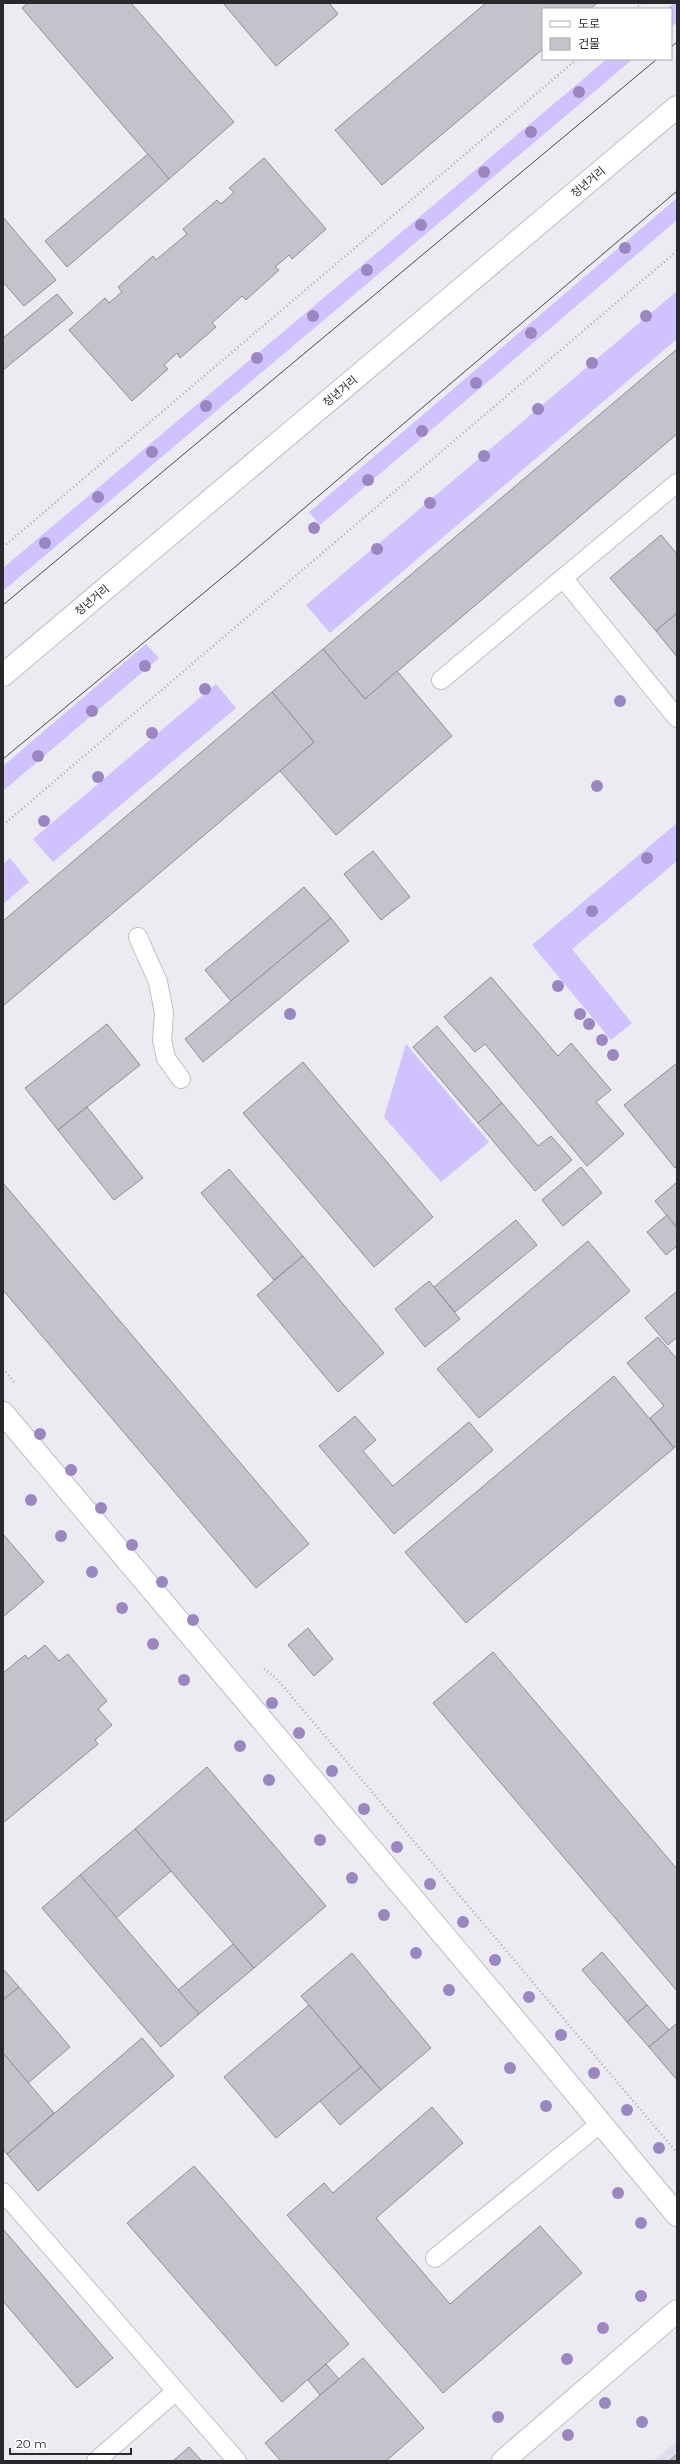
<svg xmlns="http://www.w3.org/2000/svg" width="680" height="2464" viewBox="0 0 680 2464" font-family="Montserrat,'Noto Sans KR',sans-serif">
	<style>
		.built { fill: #dfdceb }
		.grass { fill: #d0c2fc }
		.building { fill: #c4c2ca; stroke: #8f8d95 }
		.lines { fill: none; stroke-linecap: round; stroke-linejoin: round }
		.service-casing { stroke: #bfbec5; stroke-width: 20 }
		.minor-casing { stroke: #bfbec5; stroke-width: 24 }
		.secondary-casing { stroke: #bfbec5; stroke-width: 24 }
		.primary-casing { stroke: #bfbec5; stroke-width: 24 }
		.path { stroke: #acabb0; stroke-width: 2.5; stroke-dasharray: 1 3; stroke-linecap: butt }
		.service { stroke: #fff; stroke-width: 18 }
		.minor { stroke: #fff; stroke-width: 22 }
		.secondary { stroke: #fff; stroke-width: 22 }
		.primary { stroke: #fff; stroke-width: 22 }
		.tram { stroke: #48474a; stroke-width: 1 }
		.tree { fill: #9b86c2 }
		.labels { text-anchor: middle; stroke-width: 3.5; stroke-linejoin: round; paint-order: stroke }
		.street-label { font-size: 11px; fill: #29282b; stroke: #fff }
	</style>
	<rect width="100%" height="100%" fill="#ecebf2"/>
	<!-- built -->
	<path class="built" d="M677 2441V2461H653Z"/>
	<!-- grass -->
	<g class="grass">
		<path d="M674 3H677V22L671 27V9H666Z"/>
		<path d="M607 59H633L3 591V568Z"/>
		<path d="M677 198V220L320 525 309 512Z"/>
		<path d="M677 291V339L330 633 306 605Z"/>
		<path d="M146 644 159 658 3 791V766Z"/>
		<path d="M216 684 236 708 53 862 33 839Z"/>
		<path d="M677 823V861L572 949 632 1023 611 1040 532 945Z"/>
		<path d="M10 858 29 882 3 904V864Z"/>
		<path d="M406 1044 489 1142 441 1182 384 1117Z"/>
	</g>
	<!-- building -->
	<g class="building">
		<path d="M28 3H131L234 122 169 179 22 8Z"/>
		<path d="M223 3H329L338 14 276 66Z"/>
		<path d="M486 3H597L590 9H543V49L382 185 335 130Z"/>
		<path d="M148 154 169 179 67 267 45 241Z"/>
		<path d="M264 158 326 229 292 259 289 255 275 267 279 270 246 300 242 296 212 323 216 327 180 358 177 353 164 365 168 369 132 401 69 330 105 298 109 303 122 292 118 287 153 256 156 260 187 234 183 229 217 200 221 204 234 192 229 188Z"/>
		<path d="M3 217 56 280 24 306 3 282Z"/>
		<path d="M57 294 73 313 3 370V338Z"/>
		<path d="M677 349V434L365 699 323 649Z"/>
		<path d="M661 535 677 554V613L656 631 610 578Z"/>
		<path d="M677 613V657L656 631Z"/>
		<path d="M323 649 365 699 397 671 452 736 336 835 280 771 314 742 272 692Z"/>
		<path d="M272 692 314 742 3 1006V921Z"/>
		<path d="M373 851 410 897 381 920 344 874Z"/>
		<path d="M304 887 331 918 231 1001 205 970Z"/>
		<path d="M331 918 349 941 203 1062 185 1039Z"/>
		<path d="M491 977 558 1056 571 1043 611 1090 596 1102 624 1134 587 1166 485 1044 475 1052 444 1017Z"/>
		<path d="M107 1024 140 1065 58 1130 25 1088Z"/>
		<path d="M437 1026 502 1103 478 1123 413 1047Z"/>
		<path d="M303 1062 433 1217 374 1267 243 1113Z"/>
		<path d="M677 1063V1166L675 1168 624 1105Z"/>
		<path d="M502 1103 538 1146 551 1136 572 1160 535 1191 478 1123Z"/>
		<path d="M87 1107 143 1178 114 1200 58 1130Z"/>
		<path d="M581 1167 602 1193 563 1226 542 1200Z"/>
		<path d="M229 1169 303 1256 274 1280 201 1193Z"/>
		<path d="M677 1182V1228L655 1201Z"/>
		<path d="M3 1183 309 1544 256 1588 3 1290Z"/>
		<path d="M667 1215 677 1228V1246L666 1255 647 1232Z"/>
		<path d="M516 1220 537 1245 455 1312 434 1287Z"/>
		<path d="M588 1241 630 1291 479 1418 437 1369Z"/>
		<path d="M303 1256 384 1353 338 1392 257 1295Z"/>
		<path d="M429 1281 460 1319 425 1347 395 1309Z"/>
		<path d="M677 1291V1337L668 1345 645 1318Z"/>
		<path d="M658 1337 677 1359V1445L674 1448 650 1418 664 1406 627 1363Z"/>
		<path d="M614 1376 674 1448 466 1623 405 1552Z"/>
		<path d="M355 1416 376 1440 363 1451 393 1486 469 1422 493 1450 394 1534 319 1446Z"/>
		<path d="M3 1534 44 1582 3 1617Z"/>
		<path d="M308 1628 333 1659 314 1676 288 1645Z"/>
		<path d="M45 1645 59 1661 68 1654 107 1701 98 1709 112 1725 95 1740 98 1744 3 1823V1673L25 1655 28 1659Z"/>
		<path d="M493 1652 677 1869V1991L433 1703Z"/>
		<path d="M207 1767 326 1906 254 1968 135 1829Z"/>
		<path d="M135 1829 171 1871 116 1918 80 1875Z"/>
		<path d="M80 1875 199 2014 161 2047 42 1908Z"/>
		<path d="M233 1944 254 1968 199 2014 178 1990Z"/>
		<path d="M602 1952 647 2005 627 2022 582 1970Z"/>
		<path d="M352 1953 431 2048 381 2090 301 1996Z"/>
		<path d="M3 1969 19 1987 3 2000Z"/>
		<path d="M19 1987 70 2047 28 2083 3 2053V2000Z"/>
		<path d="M309 2005 361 2067 276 2138 224 2077Z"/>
		<path d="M647 2005 669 2030 649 2047 627 2022Z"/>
		<path d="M677 2023V2080L649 2047Z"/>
		<path d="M142 2038 174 2076 38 2191 7 2154Z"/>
		<path d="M3 2053 54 2113 7 2154 3 2149Z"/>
		<path d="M361 2067 381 2090 340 2125 320 2101Z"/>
		<path d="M432 2107 463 2143 376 2218 450 2304 540 2226 582 2273 443 2393 287 2215 324 2183 333 2193Z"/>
		<path d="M194 2166 349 2344 282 2402 127 2223Z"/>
		<path d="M3 2229 113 2358 77 2388 3 2301Z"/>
		<path d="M363 2358 424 2428 386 2461H281L265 2443Z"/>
		<path d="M326 2364 339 2379 320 2395 308 2380Z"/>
		<path d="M189 2447 202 2461H173Z"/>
		<path d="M677 2454V2461H669Z"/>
	</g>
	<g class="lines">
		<!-- service casing -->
		<g class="service-casing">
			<g id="service">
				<path d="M563 578 677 718"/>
				<path d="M441 680 677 483"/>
				<path d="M138 937 158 982 164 1013 162 1040 166 1058 181 1079"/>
				<path d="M3 2192 176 2391"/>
				<path d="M435 2258 601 2123"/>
				<path d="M96 2461 176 2391 237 2461"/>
			</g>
		</g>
		<!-- minor casing -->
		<g class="minor-casing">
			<path id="minor" d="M503 2461 677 2311"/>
		</g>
		<!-- secondary casing -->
		<g class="secondary-casing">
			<path id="secondary" d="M3 1413 511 2015 677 2215"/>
		</g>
		<!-- primary casing -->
		<g class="primary-casing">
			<path id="primary" d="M3 675 677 107"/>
		</g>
		<!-- path -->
		<g class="path">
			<path d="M635 9 642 3"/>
			<path d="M3 547 577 59"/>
			<path d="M3 825 677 251"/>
			<path d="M3 1369 14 1382"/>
			<path d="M264 1669 276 1678 677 2153"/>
		</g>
		<!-- service -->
		<use href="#service" class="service"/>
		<!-- minor -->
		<use href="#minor" class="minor"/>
		<!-- secondary -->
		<use href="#secondary" class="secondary"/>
		<!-- primary -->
		<use href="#primary" class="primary"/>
		<!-- tram -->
		<g class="tram">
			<path d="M671 47 677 42"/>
			<path d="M3 605 657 59"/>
			<path d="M3 759 235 567 677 191"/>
		</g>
	</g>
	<!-- trees -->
	<g class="tree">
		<circle cx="579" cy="92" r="6"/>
		<circle cx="531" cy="132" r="6"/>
		<circle cx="484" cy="172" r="6"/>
		<circle cx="421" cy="225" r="6"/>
		<circle cx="625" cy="248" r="6"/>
		<circle cx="367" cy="270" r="6"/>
		<circle cx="313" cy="316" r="6"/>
		<circle cx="646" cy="316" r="6"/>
		<circle cx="531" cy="333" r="6"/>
		<circle cx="257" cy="358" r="6"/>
		<circle cx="592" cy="363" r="6"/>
		<circle cx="476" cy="383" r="6"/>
		<circle cx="206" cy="406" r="6"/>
		<circle cx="538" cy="409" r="6"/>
		<circle cx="422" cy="431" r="6"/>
		<circle cx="152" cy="452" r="6"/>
		<circle cx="484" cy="456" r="6"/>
		<circle cx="368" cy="480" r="6"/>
		<circle cx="98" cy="497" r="6"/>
		<circle cx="430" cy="503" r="6"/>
		<circle cx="314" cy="528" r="6"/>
		<circle cx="45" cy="543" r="6"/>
		<circle cx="377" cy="549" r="6"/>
		<circle cx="145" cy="666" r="6"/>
		<circle cx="205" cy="689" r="6"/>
		<circle cx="620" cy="701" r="6"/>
		<circle cx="92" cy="711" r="6"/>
		<circle cx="152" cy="733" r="6"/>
		<circle cx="38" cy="756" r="6"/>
		<circle cx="98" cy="777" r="6"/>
		<circle cx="597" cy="786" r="6"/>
		<circle cx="44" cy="821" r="6"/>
		<circle cx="647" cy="858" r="6"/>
		<circle cx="592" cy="911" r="6"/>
		<circle cx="558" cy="986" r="6"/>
		<circle cx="290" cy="1014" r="6"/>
		<circle cx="580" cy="1014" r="6"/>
		<circle cx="589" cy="1024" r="6"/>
		<circle cx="602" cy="1040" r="6"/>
		<circle cx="613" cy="1055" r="6"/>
		<circle cx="40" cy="1434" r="6"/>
		<circle cx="71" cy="1470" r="6"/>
		<circle cx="31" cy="1500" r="6"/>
		<circle cx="101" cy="1508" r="6"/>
		<circle cx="61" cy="1536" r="6"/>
		<circle cx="132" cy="1545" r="6"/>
		<circle cx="92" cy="1572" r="6"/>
		<circle cx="162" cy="1582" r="6"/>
		<circle cx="122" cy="1608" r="6"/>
		<circle cx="193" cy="1620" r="6"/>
		<circle cx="153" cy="1644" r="6"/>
		<circle cx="184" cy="1680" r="6"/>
		<circle cx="272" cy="1703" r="6"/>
		<circle cx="299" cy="1733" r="6"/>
		<circle cx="240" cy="1746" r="6"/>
		<circle cx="332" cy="1771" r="6"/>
		<circle cx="269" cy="1780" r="6"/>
		<circle cx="364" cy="1809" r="6"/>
		<circle cx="320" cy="1840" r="6"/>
		<circle cx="397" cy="1847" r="6"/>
		<circle cx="352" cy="1878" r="6"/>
		<circle cx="430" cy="1884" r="6"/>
		<circle cx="384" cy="1915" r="6"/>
		<circle cx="463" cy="1922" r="6"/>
		<circle cx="416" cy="1953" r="6"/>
		<circle cx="495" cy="1960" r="6"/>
		<circle cx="449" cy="1990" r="6"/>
		<circle cx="529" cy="1997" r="6"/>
		<circle cx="561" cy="2035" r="6"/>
		<circle cx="510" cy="2068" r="6"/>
		<circle cx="594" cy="2073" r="6"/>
		<circle cx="546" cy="2106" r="6"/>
		<circle cx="627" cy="2110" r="6"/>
		<circle cx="659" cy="2148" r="6"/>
		<circle cx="618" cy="2193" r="6"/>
		<circle cx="641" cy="2223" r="6"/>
		<circle cx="641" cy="2296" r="6"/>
		<circle cx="603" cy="2328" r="6"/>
		<circle cx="567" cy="2359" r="6"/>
		<circle cx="605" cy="2403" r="6"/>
		<circle cx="498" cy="2417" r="6"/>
		<circle cx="642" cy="2422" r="6"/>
		<circle cx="568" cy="2435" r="6"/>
	</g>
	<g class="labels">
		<!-- street labels -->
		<g class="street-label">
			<text transform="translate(588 182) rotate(-40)" y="4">청년거리</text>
			<text transform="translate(340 391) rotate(-40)" y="4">청년거리</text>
			<text transform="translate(92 600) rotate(-40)" y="4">청년거리</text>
		</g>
	</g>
	<!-- border -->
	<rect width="680" height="2464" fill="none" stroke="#29282b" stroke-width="8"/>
	<!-- legend -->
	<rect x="542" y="8" width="130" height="52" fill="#ffffff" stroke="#a9a9aa"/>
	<rect x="550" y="21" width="20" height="6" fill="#ffffff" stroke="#a9a9aa"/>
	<text x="578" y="28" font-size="12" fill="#29282b">도로</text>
	<rect x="550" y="38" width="20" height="12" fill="#c4c2ca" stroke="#a9a9aa"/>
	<text x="578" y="48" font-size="12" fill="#29282b">건물</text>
	<!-- scale -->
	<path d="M10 2448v6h121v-6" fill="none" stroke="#29282b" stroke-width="2"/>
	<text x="16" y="2448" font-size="12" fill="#29282b" stroke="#ffffff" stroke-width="3" paint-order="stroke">20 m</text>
</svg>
